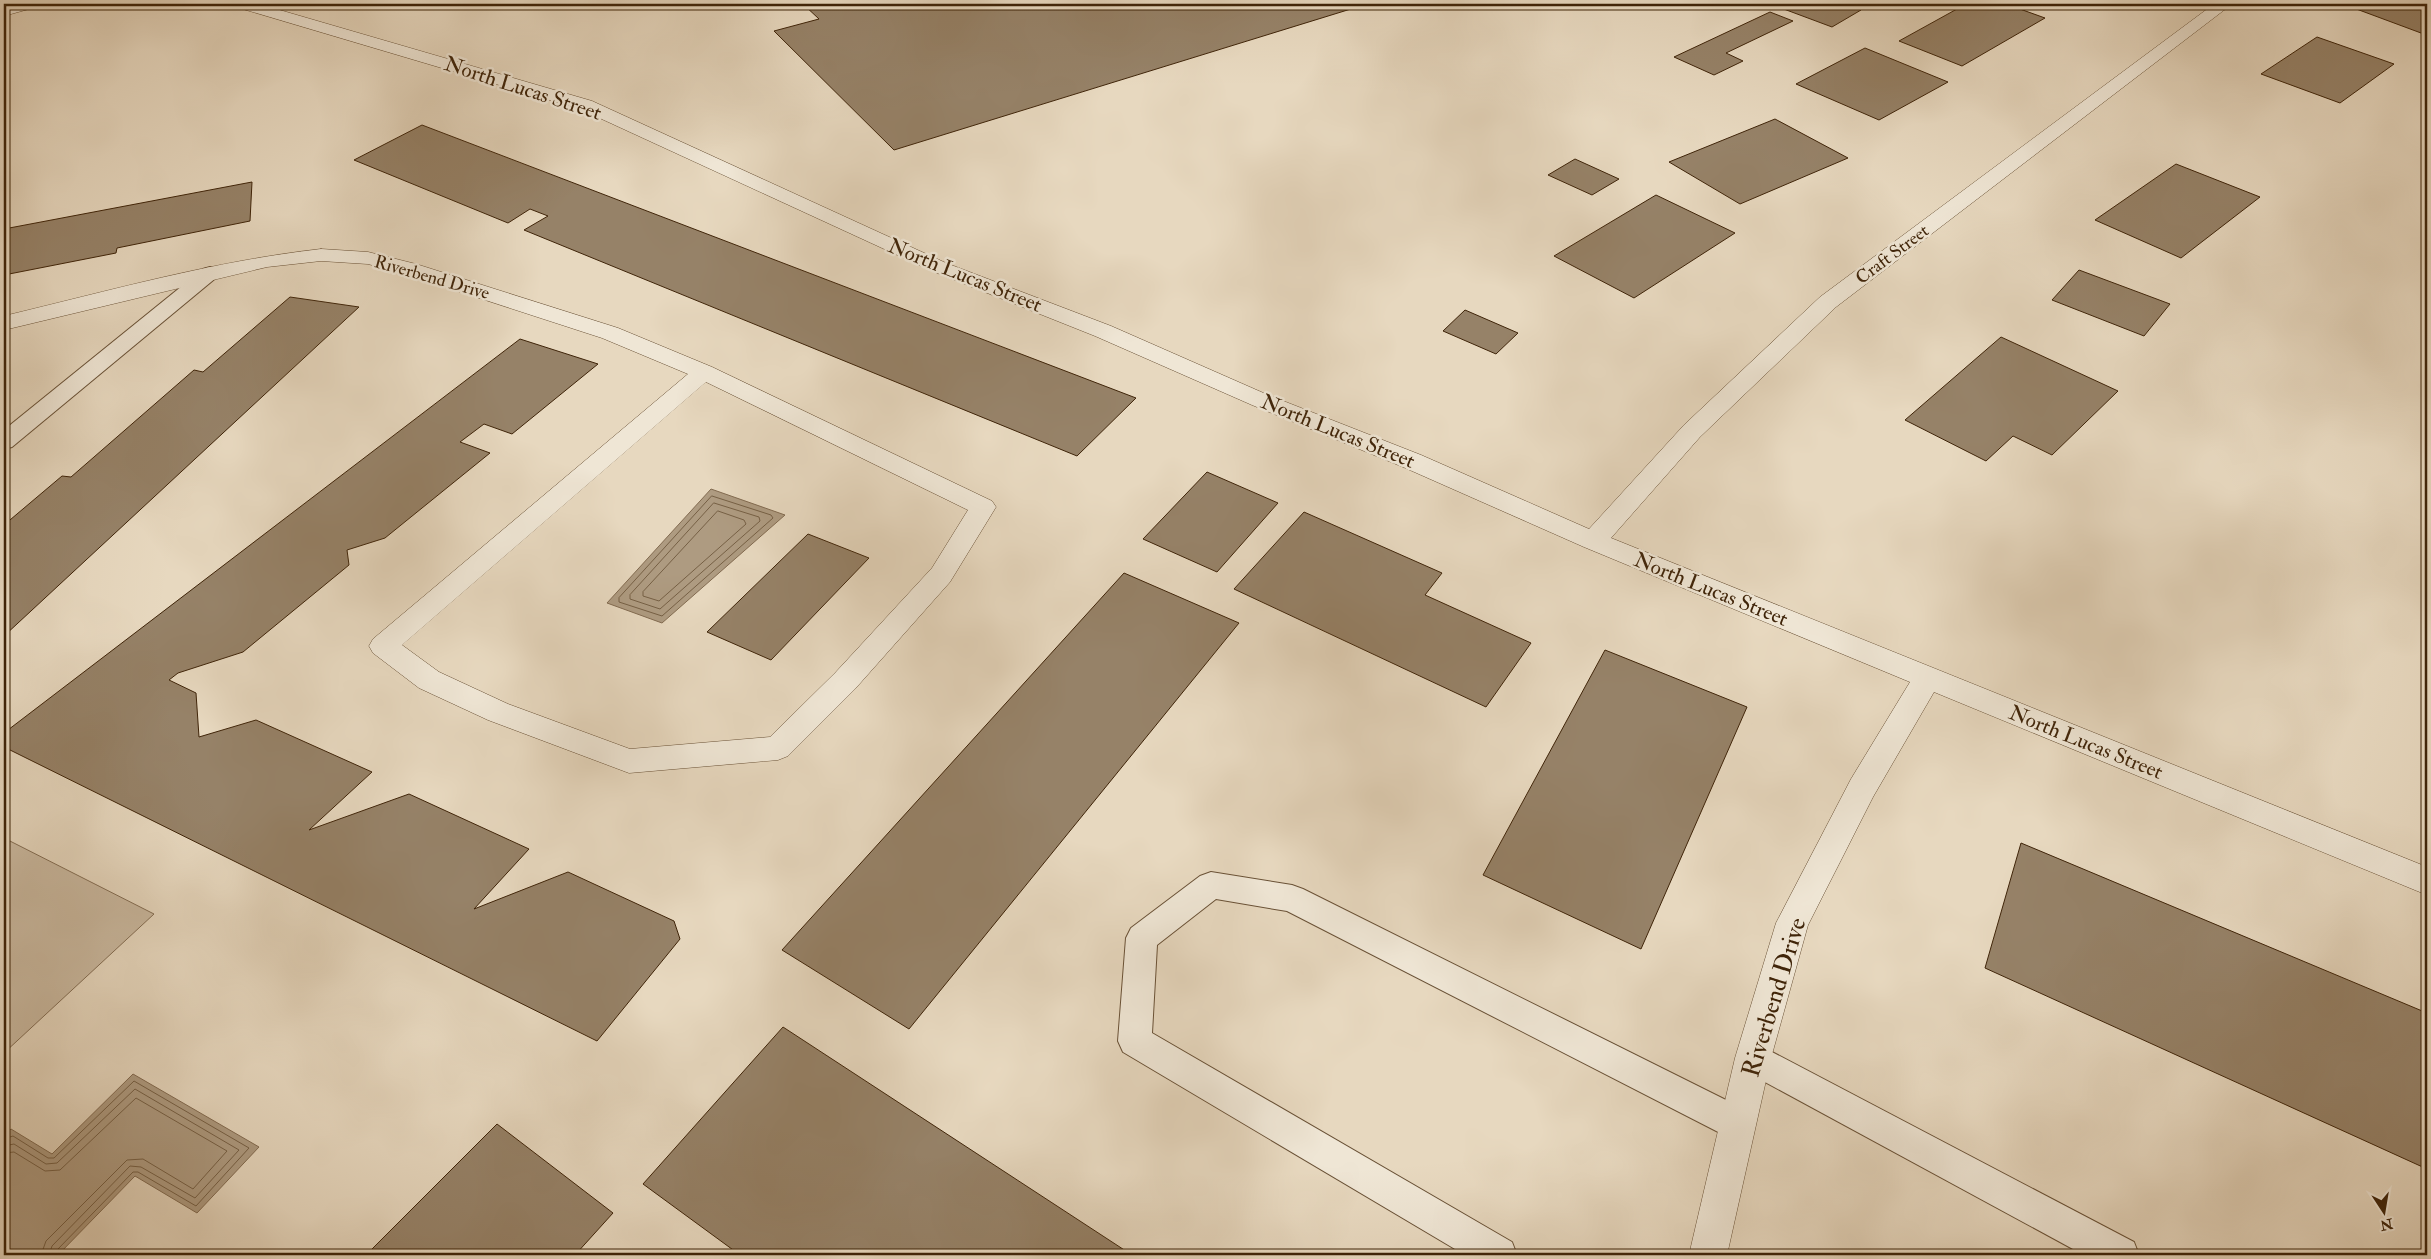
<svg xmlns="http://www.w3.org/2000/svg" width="2431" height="1259" viewBox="0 0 2431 1259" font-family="'IM FELL Double Pica',serif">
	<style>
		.green { fill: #cab9a0; stroke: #846e54 }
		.water { fill: #ae9b81; stroke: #826b51 }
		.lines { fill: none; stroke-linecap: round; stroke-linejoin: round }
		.shore { stroke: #766045; stroke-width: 1 }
		.building { fill: #968268; stroke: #3f2409 }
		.lane-casing { stroke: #695136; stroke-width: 2 }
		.street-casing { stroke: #695136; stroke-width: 1 }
		.lane { fill: #efe6d5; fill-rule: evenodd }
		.street { fill: #efe6d5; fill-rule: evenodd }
		.labels { text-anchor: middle; stroke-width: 5; stroke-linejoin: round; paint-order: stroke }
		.far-street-label { font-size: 18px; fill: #3f2409; stroke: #efe6d5 }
		.street-label { font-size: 21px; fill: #3f2409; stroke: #efe6d5 }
		.near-street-label { font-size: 25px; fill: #3f2409; stroke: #efe6d5 }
	</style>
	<rect width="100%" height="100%" fill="#e7d8bf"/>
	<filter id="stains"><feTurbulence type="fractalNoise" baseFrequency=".004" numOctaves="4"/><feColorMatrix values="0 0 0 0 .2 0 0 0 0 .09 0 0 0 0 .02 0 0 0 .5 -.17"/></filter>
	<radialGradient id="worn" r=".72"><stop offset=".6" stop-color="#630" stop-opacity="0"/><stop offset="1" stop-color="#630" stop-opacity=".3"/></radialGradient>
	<!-- green -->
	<path class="green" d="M4 838 154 914 4 1053Z"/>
	<!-- water -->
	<g class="water">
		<path d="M711 489 785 515 662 623 607 603Z"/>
		<path d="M133 1074 259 1147 197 1213 135 1176 58 1255H4V1136L11 1129 52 1154Z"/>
	</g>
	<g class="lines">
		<!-- shore -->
		<g class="shore">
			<path d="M712 496 771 515 773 518 662 616 619 602V598Z"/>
			<path d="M714 503 759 517 760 521 660 609 630 599V595Z"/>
			<path d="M718 511 744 520 746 524 659 601 643 596V592Z"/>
			<path d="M4 1139 13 1136 48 1158H54L134 1081 249 1148 196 1206 138 1172H133L57 1250 55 1255"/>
			<path d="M4 1146 14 1144 46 1164 57 1163 135 1089 239 1150 195 1198 141 1167 130 1166 52 1246 49 1255"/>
			<path d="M4 1153 14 1152 45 1171 60 1170 136 1098 227 1151 193 1189 143 1159 127 1160 46 1241 41 1255"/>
		</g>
	</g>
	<!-- building -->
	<g class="building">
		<path d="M803 4H1367L894 150 774 31 819 19Z"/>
		<path d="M1775 4H1842L1861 10 1832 27 1773 5Z"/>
		<path d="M1966 4H2006L2045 18 1962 66 1899 41Z"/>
		<path d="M2358 4H2427V30L2421 33 2351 7Z"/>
		<path d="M1770 12 1793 21 1726 53 1743 61 1714 75 1674 57Z"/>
		<path d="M2317 37 2394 64 2340 103 2261 74Z"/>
		<path d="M1865 48 1948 82 1879 120 1796 84Z"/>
		<path d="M1775 119 1848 158 1740 204 1669 162Z"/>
		<path d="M422 125 1136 398 1077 456 524 230 548 216 530 209 508 223 354 160Z"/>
		<path d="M1575 159 1619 179 1592 195 1548 175Z"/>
		<path d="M2176 164 2260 197 2181 258 2095 220Z"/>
		<path d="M252 182 250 221 117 248 116 253 4 275V229Z"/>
		<path d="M1656 195 1735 233 1634 298 1554 256Z"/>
		<path d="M2079 270 2170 304 2144 336 2052 300Z"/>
		<path d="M290 297 359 307 4 636V525L62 476 71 477 194 370 203 372Z"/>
		<path d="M1465 310 1518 333 1496 354 1443 331Z"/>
		<path d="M2001 337 2118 391 2052 455 2013 436 1986 461 1905 420Z"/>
		<path d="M520 339 598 364 512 434 484 424 460 442 490 453 385 538 347 550 349 565 243 652 178 673 169 680 196 693 199 737 256 720 372 772 309 830 409 794 529 849 474 909 568 872 674 921 680 939 597 1041 4 747V733Z"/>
		<path d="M1207 472 1278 503 1217 572 1143 539Z"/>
		<path d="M1304 512 1442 573 1425 595 1531 643 1486 707 1234 589Z"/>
		<path d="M808 534 869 558 771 660 707 632Z"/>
		<path d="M1124 573 1239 623 909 1029 782 950Z"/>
		<path d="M1605 650 1747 707 1641 949 1483 875Z"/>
		<path d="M2021 843 2427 1013V1169L1985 968Z"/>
		<path d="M783 1027 1132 1255H740L643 1184Z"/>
		<path d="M497 1124 613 1213 575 1255H366Z"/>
	</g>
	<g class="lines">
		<!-- lane casing -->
		<g class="lane-casing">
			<g id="lane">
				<path d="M210 267 217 269 220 273 217 277 12 447 4 449V430L203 269Z"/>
				<path d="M1211 872 1292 885 1303 889 1750 1112 1755 1124 1750 1136 1738 1141 1726 1136 1287 911 1216 899 1157 945 1152 1033 1512 1242 1517 1255H1465L1123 1052 1118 1041 1126 938 1131 928 1200 876Z"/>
				<path d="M1753 1042 2134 1242 2139 1255H2084L1741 1069 1736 1058 1741 1047Z"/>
			</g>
		</g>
		<!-- street casing -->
		<g class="street-casing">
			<g id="street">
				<path d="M12 4H38L36 7 4 16V6Z"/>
				<path d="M234 4H259L592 101 946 263 1111 326 1268 395 1421 455 1589 529 1684 425 1820 297 2214 4H2232L1836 307 1700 437 1611 538 2427 867V895L1934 692 1873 797 1808 925 1771 1058 1727 1255H1689L1735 1058 1776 923 1851 779 1910 682 1584 547 1403 467 1252 405 1095 336 932 271 580 109 236 7Z"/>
				<path d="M321 249 368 252 416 264 618 328 712 367 992 501 996 507 950 582 855 689 788 756 778 760 629 773 488 720 419 688 373 653 369 646 373 639 688 374 602 338 402 273 368 264 321 261 267 267 4 330V316C109 291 214 261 321 249ZM706 382 968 510 932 568 835 673 770 737 630 749 508 704 439 672 402 645Z"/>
			</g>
		</g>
		<!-- lane -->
		<use href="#lane" class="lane"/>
		<!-- street -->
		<use href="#street" class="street"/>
	</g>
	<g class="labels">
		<!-- far-street labels -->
		<g class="far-street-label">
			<text transform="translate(1892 254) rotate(-37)" y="6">Craft Street</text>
			<text transform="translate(432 277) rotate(16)" y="6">Riverbend Drive</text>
		</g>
		<!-- street labels -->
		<g class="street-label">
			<text transform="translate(523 88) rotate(18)" y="7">North Lucas Street</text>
			<text transform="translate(965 275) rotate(22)" y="7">North Lucas Street</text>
			<text transform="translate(1338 431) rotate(22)" y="7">North Lucas Street</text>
			<text transform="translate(1711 589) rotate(22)" y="7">North Lucas Street</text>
			<text transform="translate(2086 742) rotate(22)" y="7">North Lucas Street</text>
		</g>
		<!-- near-street labels -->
		<g class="near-street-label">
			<text transform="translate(1773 997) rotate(-73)" y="9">Riverbend Drive</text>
		</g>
	</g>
	<!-- margin -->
	<rect width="2431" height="1259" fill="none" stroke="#e7d8bf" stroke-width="20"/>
	<rect x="5" y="5" width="2421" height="1249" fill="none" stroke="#3f2409" stroke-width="2.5"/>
	<rect x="10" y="10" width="2411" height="1239" fill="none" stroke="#3f2409"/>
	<!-- north arrow -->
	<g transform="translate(2384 1212) rotate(168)" stroke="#efe6d5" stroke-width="4" paint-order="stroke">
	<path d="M0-4L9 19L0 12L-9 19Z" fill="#3f2409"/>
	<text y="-8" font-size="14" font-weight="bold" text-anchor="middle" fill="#3f2409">N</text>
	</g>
	<rect width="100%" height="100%" filter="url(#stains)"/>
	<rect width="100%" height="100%" fill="url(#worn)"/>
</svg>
